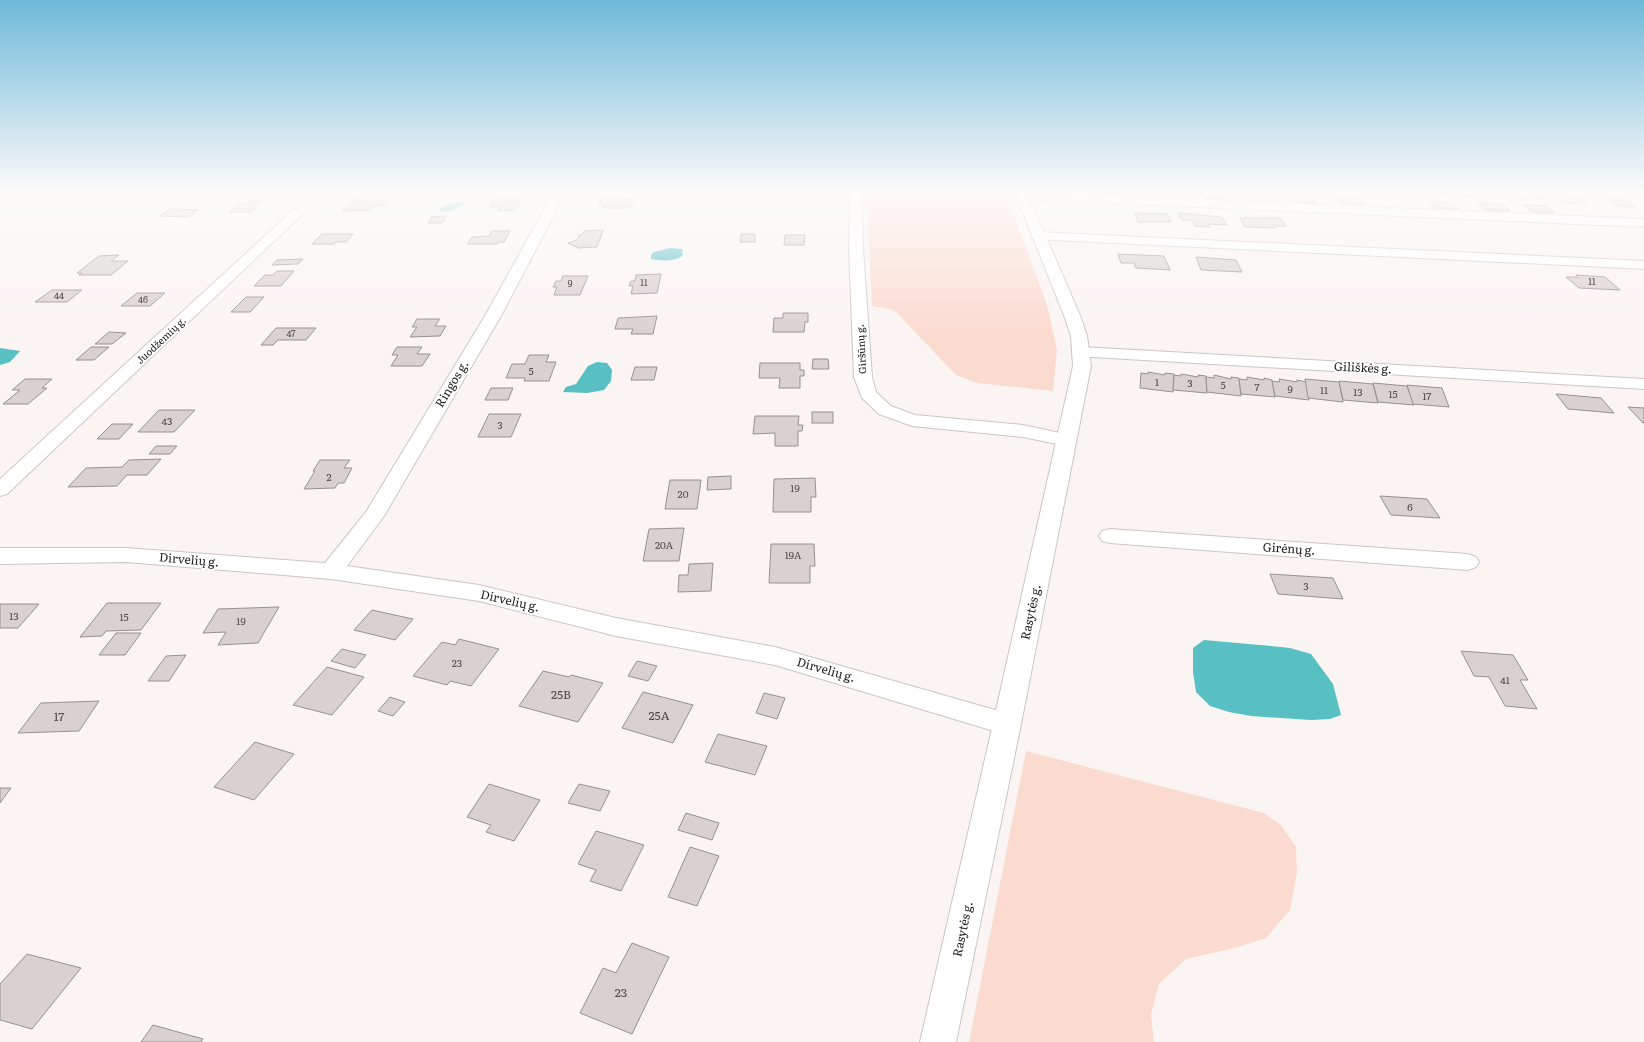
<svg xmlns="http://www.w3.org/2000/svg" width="1644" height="1042" viewBox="0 0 1644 1042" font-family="Literata,serif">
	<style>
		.green { fill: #fbdacf }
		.water { fill: #58c0c2 }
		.building { fill: #d7d1d0; stroke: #969290 }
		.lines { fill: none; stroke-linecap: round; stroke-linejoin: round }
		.minor-casing { stroke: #cbc6c4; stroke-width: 2 }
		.major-casing { stroke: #cbc6c4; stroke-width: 2 }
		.minor { fill: #fff; fill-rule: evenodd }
		.major { fill: #fff; fill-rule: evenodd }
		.labels { text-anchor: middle; stroke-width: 4; stroke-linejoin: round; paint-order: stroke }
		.far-number-label { font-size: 9px; fill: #4d4a4a }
		.far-street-label { font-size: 10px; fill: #1f1d1d; stroke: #fff }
		.number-label { font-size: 10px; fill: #4d4a4a }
		.street-label { font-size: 12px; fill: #1f1d1d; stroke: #fff }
		.near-number-label { font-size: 12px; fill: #4d4a4a }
	</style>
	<rect width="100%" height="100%" fill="#faf5f3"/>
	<!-- green -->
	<g class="green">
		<path d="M866 190H1005L1047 305 1057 350 1053 391 977 383 956 375 897 313 890 309 872 306Z"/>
		<path d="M1026 751 1264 813 1281 825 1296 847 1297 872 1290 910 1266 938 1235 948 1186 959 1159 984 1151 1014 1154 1042H969Z"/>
	</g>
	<!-- water -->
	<g class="water">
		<path d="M459 202H469L452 211 440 212 441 206Z"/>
		<path d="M670 248 682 249 683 255C676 262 660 261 651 259V255L654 252Z"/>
		<path d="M0 348 20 351 10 362 0 365Z"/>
		<path d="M597 362 607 363 612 370 611 381 604 390 587 393 563 392 566 387 576 384 588 366Z"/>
		<path d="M1204 640 1271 646 1290 648 1311 654 1333 684 1341 715 1330 719 1311 720 1251 716 1229 712 1210 706 1196 692 1193 672V648Z"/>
	</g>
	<!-- building -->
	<g class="building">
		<path d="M790 190H815V193H789Z"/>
		<path d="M1073 190H1095L1098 194H1076Z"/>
		<path d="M1108 190H1131L1132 196 1109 194Z"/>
		<path d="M1164 190H1184L1187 197 1167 196Z"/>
		<path d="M1201 190H1221L1225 199 1205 198Z"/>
		<path d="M1425 190H1447L1452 195 1430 194Z"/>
		<path d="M1458 190H1479L1487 197 1464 196Z"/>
		<path d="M1515 191 1537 192 1546 199 1523 198Z"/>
		<path d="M1254 193 1274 194 1280 203 1259 202Z"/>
		<path d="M1289 193 1310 194 1316 203 1295 202Z"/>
		<path d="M394 194 384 206H375L371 210 342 211 356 195Z"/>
		<path d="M1555 195 1578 196 1587 204 1564 203Z"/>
		<path d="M602 196H617L616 199H633L630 208H603L605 205H599Z"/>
		<path d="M1335 197 1361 199 1365 205 1340 203Z"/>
		<path d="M1606 197 1623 198 1635 207 1618 206Z"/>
		<path d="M494 198H523L516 210 498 211 500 207H489Z"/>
		<path d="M251 200H264L251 212H230L239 204H246Z"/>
		<path d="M1429 201 1451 202 1459 209 1435 208Z"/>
		<path d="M1479 203 1502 204 1510 211 1487 210Z"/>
		<path d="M1523 205 1547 206 1555 213 1532 212Z"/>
		<path d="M170 209 198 210 189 217 160 216Z"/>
		<path d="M1135 213 1168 214 1171 222H1138Z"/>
		<path d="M1178 213 1222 217 1227 225 1208 224 1210 227 1195 226 1192 220H1182Z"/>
		<path d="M446 216 442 223H428L432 217Z"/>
		<path d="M1240 218H1280L1286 226H1273L1275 228 1245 227Z"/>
		<path d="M603 230 597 247 578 248 568 243 577 240 579 235H582L584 231Z"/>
		<path d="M492 231H510L504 242H498V244H468L472 237 489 236Z"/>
		<path d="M322 234H353L346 242H336L334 244H312Z"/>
		<path d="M741 234H755V242H740Z"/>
		<path d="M785 235H805L804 245H784Z"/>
		<path d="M1118 254 1164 256 1170 270 1136 268 1134 263H1121Z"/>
		<path d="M119 255 111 261H128L111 275H79L82 273H77L99 256Z"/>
		<path d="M1196 257 1236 260 1242 272 1201 270Z"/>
		<path d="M303 259 298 264 272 265 277 260Z"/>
		<path d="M277 271H294L281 286H254L265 275H273Z"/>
		<path d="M661 274 657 293 631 294 633 286H629L631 281H635L636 275Z"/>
		<path d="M1576 275 1605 277 1620 290 1579 288 1566 277H1578Z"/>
		<path d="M563 276H588L580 295H554L557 287H553L556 281H561Z"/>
		<path d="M52 290H82L67 302H35Z"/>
		<path d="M137 293H165L150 306H121Z"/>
		<path d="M246 297H264L250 312H231Z"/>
		<path d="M783 313H808V322H805L804 332H773L774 318H783Z"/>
		<path d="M657 316 653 334H631L633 329H615L618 318Z"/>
		<path d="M417 319H440L435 326H446L440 336 410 337 417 327H412Z"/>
		<path d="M276 328H316L306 340H278L273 345H261Z"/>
		<path d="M109 332 126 333 112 344H95Z"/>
		<path d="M91 347H109L94 360H76Z"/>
		<path d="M397 347H422L417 354H430L422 366H391L398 355H392Z"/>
		<path d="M529 355H549L546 362H556L549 381H524L525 378H506L512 364H525Z"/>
		<path d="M813 359H828L829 369H812Z"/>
		<path d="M760 363H800V370H804V376H800V388H779L780 378H759Z"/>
		<path d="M635 367H657L654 380H631Z"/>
		<path d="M1148 372 1165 375V373L1174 374 1173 392 1140 388 1141 373 1148 374Z"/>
		<path d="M1181 374 1198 377V375L1206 376 1207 393 1173 390 1174 375 1181 376Z"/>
		<path d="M1214 375 1231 379V377L1239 378 1241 396 1207 392 1206 377 1214 378Z"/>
		<path d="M1247 377 1264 380V378L1272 380 1275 397 1241 394 1239 379 1247 380Z"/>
		<path d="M25 379H52L42 388H47L28 404H3L20 390H12Z"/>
		<path d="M1279 379 1297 382V380L1306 382 1309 400 1275 396 1272 381 1280 382Z"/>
		<path d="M1305 379 1339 382 1343 402 1308 398Z"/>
		<path d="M1339 381 1373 384 1378 403 1343 400Z"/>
		<path d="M1373 383 1407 386 1414 405 1378 402Z"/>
		<path d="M1407 385 1442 388 1449 407 1413 404Z"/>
		<path d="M491 388H513L508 400H485Z"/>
		<path d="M1556 394 1601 398 1614 413 1568 409Z"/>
		<path d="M1628 407 1644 408V423H1643Z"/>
		<path d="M159 410H195L174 432H138Z"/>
		<rect x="812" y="412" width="21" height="11"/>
		<path d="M489 414H521L511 437H478Z"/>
		<path d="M755 416H799L798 425H803L802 431H798V446H775V433L753 434Z"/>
		<path d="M112 424H133L119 439H97Z"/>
		<path d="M156 446H177L170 454H149Z"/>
		<path d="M161 459 147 475H127L117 486 68 487 86 468 122 467 129 460Z"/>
		<path d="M320 460H350L344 468H352L344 483H338L335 488 304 489 315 471H313Z"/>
		<path d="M731 476V489L707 490 708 477Z"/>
		<path d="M815 478 816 497H811V512H773L774 479Z"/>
		<path d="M670 480H701L697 509H665Z"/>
		<path d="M1380 496 1427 499 1440 518 1391 515Z"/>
		<path d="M684 528 679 561H643L649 529Z"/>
		<path d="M771 544H814L815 566H810V583H769Z"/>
		<path d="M713 563 711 591 678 592 679 575H688L689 564Z"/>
		<path d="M1270 574 1333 578 1343 599 1278 594Z"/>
		<path d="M107 603H161L141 630 106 631 102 636 80 637Z"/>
		<path d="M0 604H39L18 628H0Z"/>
		<path d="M279 607 258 643 218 645 226 632 203 633 218 609Z"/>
		<path d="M372 610 413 619 395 640 354 630Z"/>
		<path d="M116 633H141L125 655H99Z"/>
		<path d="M459 639 499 649 471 686 450 681 447 685 413 676 442 642 455 645Z"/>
		<path d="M342 649 366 655 355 668 331 661Z"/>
		<path d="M1461 651 1513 655 1528 680H1520L1537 709 1505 706 1489 677 1474 676Z"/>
		<path d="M186 655 169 681H148L166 656Z"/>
		<path d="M637 661 657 666 648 681 628 676Z"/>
		<path d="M327 667 364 677 332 715 293 705Z"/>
		<path d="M543 671 569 677 571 675 603 683 578 722 519 706Z"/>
		<path d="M643 692 693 705 673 743 622 728Z"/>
		<path d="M764 693 785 698 777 719 756 713Z"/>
		<path d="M390 697 405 702 393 716 378 711Z"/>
		<path d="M99 701 79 731 18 733 41 703Z"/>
		<path d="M718 734 767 746 755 775 705 762Z"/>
		<path d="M255 742 294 754 254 800 214 787Z"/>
		<path d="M489 784 540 800 514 841 486 832 491 825 467 817Z"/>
		<path d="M579 784 610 791 600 811 568 803Z"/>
		<path d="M0 788H11L0 803Z"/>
		<path d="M686 813 719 823 712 840 678 830Z"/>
		<path d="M596 831 644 845 621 891 590 881 596 870 578 864Z"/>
		<path d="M690 847 719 856 697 906 668 897Z"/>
		<path d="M632 943 669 957 632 1034 580 1013 603 968 616 973Z"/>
		<path d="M27 954 81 968 32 1029 0 1020V984Z"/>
		<path d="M153 1025 203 1039 201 1042H141Z"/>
	</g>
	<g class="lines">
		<!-- minor casing -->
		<g class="minor-casing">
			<g id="minor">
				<path d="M315 190H328L7 494 0 496V479Z"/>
				<path d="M555 190H567L501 316 384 516 347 566 479 585 616 618 775 647 1016 716 1020 724 1016 732 1007 735 775 665 616 636 479 601 331 579 126 562 0 564V548H126L325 563 366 512 485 316Z"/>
				<path d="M850 190H862L863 249 872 377 876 392 891 406 915 415 1023 425 1074 436 1076 440 1074 444 1067 446 1023 437 912 426 879 414 862 398 854 377 849 249Z"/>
				<path d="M1626 190H1644V194L1628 193Z"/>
				<path d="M1023 192 1644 219V227L1019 199 1017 196 1019 193Z"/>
				<path d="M1038 232 1644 261V269L1033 239 1031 236 1033 233Z"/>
				<path d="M1081 347 1644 379V389L1075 356 1073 352 1075 348Z"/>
				<path d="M1110 529 1468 554 1476 557 1479 562 1476 567 1468 570 1110 543 1102 541 1099 536 1102 531Z"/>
			</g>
		</g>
		<!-- major casing -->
		<g class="major-casing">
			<path id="major" d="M1014 190H1026L1081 318 1087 336 1091 366 1021 724 956 1042H920L993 724 1073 366 1071 336 1065 318Z"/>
		</g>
		<!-- minor -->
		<use href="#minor" class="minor"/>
		<!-- major -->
		<use href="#major" class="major"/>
	</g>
	<!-- sky -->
	<linearGradient id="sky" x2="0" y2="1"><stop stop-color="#6eb9d9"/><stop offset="0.57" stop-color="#fdfafa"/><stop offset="1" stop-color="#fdfafa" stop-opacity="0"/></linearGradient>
	<rect width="1644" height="336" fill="url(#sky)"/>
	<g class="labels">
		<!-- far-number labels -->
		<g class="far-number-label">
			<text x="1592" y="285">11</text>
			<text x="644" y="286">11</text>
			<text x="570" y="287">9</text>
			<text x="59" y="299">44</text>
			<text x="143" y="303">46</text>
			<text x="291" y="337">47</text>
		</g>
		<!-- far-street labels -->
		<g class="far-street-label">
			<text transform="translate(161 340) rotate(-43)" y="4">Juodžemių g.</text>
			<text transform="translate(861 349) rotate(-93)" y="4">Giršūnų g.</text>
		</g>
		<!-- number labels -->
		<g class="number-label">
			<text x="531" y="375">5</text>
			<text x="1157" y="386">1</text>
			<text x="1190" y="387">3</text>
			<text x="1223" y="389">5</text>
			<text x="1257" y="391">7</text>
			<text x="1290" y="393">9</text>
			<text x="1324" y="394">11</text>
			<text x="1358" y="396">13</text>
			<text x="1393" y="398">15</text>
			<text x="1427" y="400">17</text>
			<text x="167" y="425">43</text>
			<text x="500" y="429">3</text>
			<text x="329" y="481">2</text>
			<text x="795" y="492">19</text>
			<text x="683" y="498">20</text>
			<text x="1410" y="511">6</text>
			<text x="664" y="549">20A</text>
			<text x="793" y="559">19A</text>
			<text x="1306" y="590">3</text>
			<text x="14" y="620">13</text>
			<text x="124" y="621">15</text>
			<text x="241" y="625">19</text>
			<text x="457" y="667">23</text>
			<text x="1505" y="684">41</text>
		</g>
		<!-- street labels -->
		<g class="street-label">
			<text transform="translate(1363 368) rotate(3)" y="4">Giliškės g.</text>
			<text transform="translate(452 384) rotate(-59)" y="4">Ringos g.</text>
			<text transform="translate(1289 549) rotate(4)" y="4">Girėnų g.</text>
			<text transform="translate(189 560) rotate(5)" y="4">Dirvelių g.</text>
			<text transform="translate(510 601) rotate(13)" y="4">Dirvelių g.</text>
			<text transform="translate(1031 612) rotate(-78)" y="4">Rasytės g.</text>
			<text transform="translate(826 670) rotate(16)" y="4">Dirvelių g.</text>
			<text transform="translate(963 929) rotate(-78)" y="4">Rasytės g.</text>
		</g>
		<!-- near-number labels -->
		<g class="near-number-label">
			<text x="561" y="699">25B</text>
			<text x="659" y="720">25A</text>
			<text x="59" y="721">17</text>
			<text x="621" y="997">23</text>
		</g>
	</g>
</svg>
